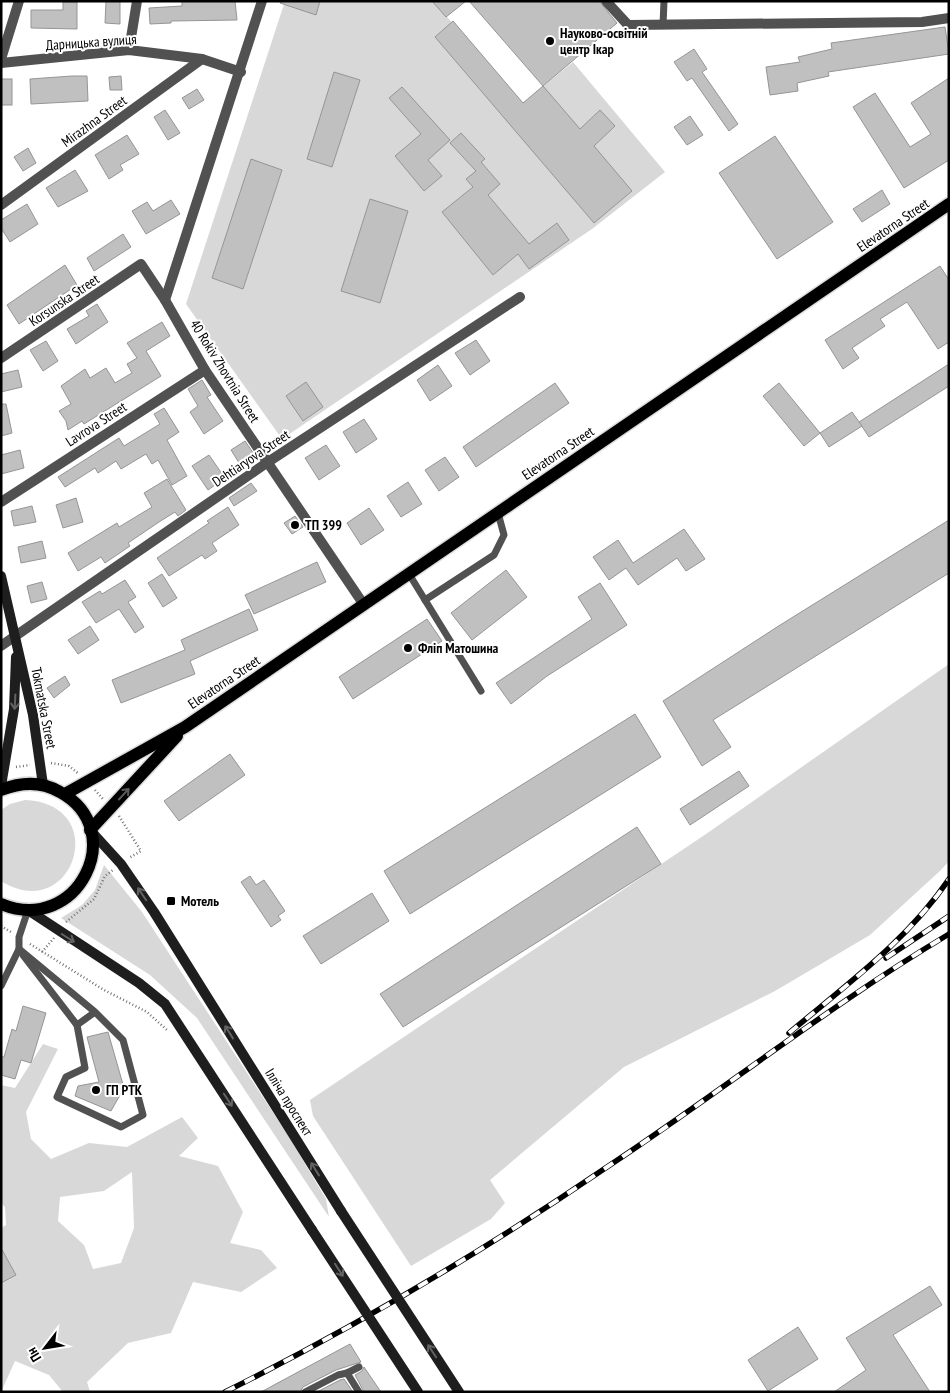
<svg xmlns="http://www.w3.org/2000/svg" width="950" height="1393" viewBox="0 0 950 1393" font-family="'PT Sans Narrow',sans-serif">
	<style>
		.green { fill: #d8d8d8; fill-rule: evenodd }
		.building { fill: #c0c0c0; stroke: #959595 }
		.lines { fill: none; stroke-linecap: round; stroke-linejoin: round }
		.primary-casing { stroke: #dbdbdb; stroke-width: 15 }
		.path { stroke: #737373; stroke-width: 2.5; stroke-dasharray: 1 2.5; stroke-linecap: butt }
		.lane { stroke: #515151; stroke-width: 7 }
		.street { stroke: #515151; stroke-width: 10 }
		.secondary { stroke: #1e1e1e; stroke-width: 10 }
		.primary { stroke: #000; stroke-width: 12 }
		.rail-casing { stroke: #000; stroke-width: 5.5 }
		.rail { stroke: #fff; stroke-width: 4; stroke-dasharray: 11; stroke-linecap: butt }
		.secondary-bridge { stroke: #1e1e1e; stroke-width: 10 }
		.oneway { stroke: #626262 }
		.oneway2 { stroke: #595959 }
		.poi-dot { fill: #000; stroke: #fff; stroke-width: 2 }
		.labels { text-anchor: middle; stroke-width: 4; stroke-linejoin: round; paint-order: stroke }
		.poi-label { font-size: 14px; font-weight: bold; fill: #000; stroke: #fff; text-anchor: start }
		.street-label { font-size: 14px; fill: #000; stroke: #fff }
	</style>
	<rect width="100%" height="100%" fill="#fff"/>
	<!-- green -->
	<g class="green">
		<path d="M285 1H433L523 103 573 62 665 172 592 229 282 439 186 304Z"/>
		<path d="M949 664V861L941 870 870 935 775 991 624 1067 490 1180 505 1203 491 1219 411 1266 313 1116 310 1100 706 834Z"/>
		<path d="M25 800C113 804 73 926 1 881V810L10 804Z"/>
		<path d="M104 865 142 912 289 1137 326 1199 329 1217 197 1018 150 975 61 918 82 905 95 890Z"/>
		<path d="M43 1044 58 1049 26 1112 31 1139 51 1159 89 1143 127 1147 182 1117 198 1138 179 1156 218 1166 243 1212 230 1243 261 1250 277 1268 241 1292 193 1282 171 1333 128 1343 87 1382 90 1392H63L49 1375 15 1361 1 1392V1228L6 1225 5 1207 1 1203V1085L15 1088ZM132 1172 134 1228 121 1263 93 1269 84 1245 58 1221 60 1197 104 1191Z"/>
	</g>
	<!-- building -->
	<g class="building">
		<path d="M106 1H120V24L105 23Z"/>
		<path d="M182 1H235L237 20 171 21V23L150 24 149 8 182 6Z"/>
		<path d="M281 1H320L316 15 280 3Z"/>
		<path d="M432 1H466L446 17Z"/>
		<path d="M469 1H599L617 23 543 86Z"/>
		<path d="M63 2H77V29L31 28V10H63Z"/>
		<path d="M453 21 523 103 543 86 580 129 600 110 615 126 594 146 632 191 594 223 435 37Z"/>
		<path d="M945 27 949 54 828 72 829 76 797 83 798 91 770 95 766 67 800 62 798 57 832 49 831 43Z"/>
		<path d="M694 49 707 69 702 72 738 124 729 131 692 78 687 81 674 62Z"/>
		<path d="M334 72 360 80 332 167 307 159Z"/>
		<path d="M72 76H87L88 101 31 104 30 79Z"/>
		<path d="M121 76 122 90H110L109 77Z"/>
		<path d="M949 78V160L904 188 853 107 875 93 910 147 931 134 911 103Z"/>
		<rect x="1" y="79" width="11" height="26"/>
		<path d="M402 87 450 140 428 160 442 176 424 191 395 156 421 134 389 98Z"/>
		<path d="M197 89 204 100 189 109 182 98Z"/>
		<path d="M165 110 180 133 168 140 154 117Z"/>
		<path d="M690 116 703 135 687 145 674 127Z"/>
		<path d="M461 133 485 159 481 162 500 184 488 195 529 244 557 223 569 240 529 269 518 254 493 275 442 212 473 187 466 179 476 171 450 143Z"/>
		<path d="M127 135 139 154 120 165 123 170 109 179 95 155Z"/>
		<path d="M775 136 833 222 777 259 719 173Z"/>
		<path d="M28 148 36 163 23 171 14 157Z"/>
		<path d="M251 159 282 170 243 289 212 278Z"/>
		<path d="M75 170 88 191 58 207 46 188Z"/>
		<path d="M882 190 890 204 862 222 853 209Z"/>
		<path d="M370 199 408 211 380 303 341 291Z"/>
		<path d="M171 200 180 214 146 234 132 211 147 202 153 211Z"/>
		<path d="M27 204 38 224 10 242 1 228V220Z"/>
		<path d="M123 234 131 247 94 271 87 258Z"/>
		<path d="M65 265 77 285 19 324 7 305Z"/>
		<path d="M940 266 949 280V342L938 349 907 302 880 319 885 326 852 348 859 358 843 369 825 340Z"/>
		<path d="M97 304 108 322 76 344 67 329 89 316 86 311Z"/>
		<path d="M162 322 170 336 146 351 161 376 84 424 82 421 68 430 66 421 59 411 71 404 61 386 85 369 90 378 106 368 115 383 132 373 127 364 137 358 127 343Z"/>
		<path d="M476 340 490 361 470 375 455 353Z"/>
		<path d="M46 341 58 361 43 371 30 350Z"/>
		<path d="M949 364V386L869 437 859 422Z"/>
		<path d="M438 365 452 386 430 401 417 380Z"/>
		<path d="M18 370 22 387 1 392V374Z"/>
		<path d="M202 380 211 395 207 397 223 421 204 434 190 412 198 406 188 389Z"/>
		<path d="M306 382 323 407 303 421 286 396Z"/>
		<path d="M555 383 569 403 476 467 463 447Z"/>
		<path d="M779 383 820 433 804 446 763 396Z"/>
		<path d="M1 404H6L12 433 1 436Z"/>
		<path d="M164 408 179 432 167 440 187 476 172 485 158 460 152 464 146 454 121 469 116 461 98 473 95 468 65 487 58 477 119 438 124 446 160 424 154 414Z"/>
		<path d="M852 412 862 426 829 447 820 433Z"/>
		<path d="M364 419 377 439 356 453 343 432Z"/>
		<path d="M245 441 256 457 241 466 231 450Z"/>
		<path d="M326 445 340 466 319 480 305 458Z"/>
		<path d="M20 450 24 468 1 474V455Z"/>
		<path d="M209 455 225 478 208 490 192 466Z"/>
		<path d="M445 457 459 477 439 491 425 470Z"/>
		<path d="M167 479 186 510 178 516 175 512 159 522 128 543 130 546 105 563 101 557 78 571 68 553 117 523 119 527 152 507 144 493Z"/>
		<path d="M408 482 422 504 401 517 387 496Z"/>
		<path d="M251 483 257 491 234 506 229 498Z"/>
		<path d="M76 498 83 522 63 528 56 505Z"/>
		<path d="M32 506 36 522 14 526 11 511Z"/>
		<path d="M228 507 239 525 212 543 217 551 205 559 202 555 169 576 157 558 209 523 207 521Z"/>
		<path d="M369 508 384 530 361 545 347 523Z"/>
		<path d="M295 516 303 527 292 534 284 523Z"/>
		<path d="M949 520V573L713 720 731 747 702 766 663 701 777 627Z"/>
		<path d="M684 529 705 559 686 571 677 558 638 585 626 568 609 580 593 557 618 540 633 563Z"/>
		<path d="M42 541 46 558 21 563 18 547Z"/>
		<path d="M317 562 326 582 254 614 245 595Z"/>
		<path d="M506 570 527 597 472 640 451 613Z"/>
		<path d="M162 574 177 598 163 607 148 583Z"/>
		<path d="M125 580 136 597 128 602 144 627 135 633 119 609 96 623 82 602 100 591 102 594Z"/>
		<path d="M42 582 47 599 31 603 27 586Z"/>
		<path d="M600 583 627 625 547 676 511 704 496 683 592 619 578 597Z"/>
		<path d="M249 609 258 630 190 661 195 674 121 703 112 680 185 650 181 640Z"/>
		<path d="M427 619 442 641 353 699 339 677Z"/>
		<path d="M90 626 99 640 78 654 68 640Z"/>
		<path d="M65 676 70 685 54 698 47 688Z"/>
		<path d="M635 714 661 757 410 914 384 871Z"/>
		<path d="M230 754 245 775 179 821 164 801Z"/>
		<path d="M739 771 749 786 690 825 680 809Z"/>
		<path d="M637 827 661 864 403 1027 380 994Z"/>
		<path d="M250 876 256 885 264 880 285 911 278 916 281 920 271 927 241 882Z"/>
		<path d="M372 893 389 921 321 964 303 936Z"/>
		<path d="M23 1006 46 1013 31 1063 21 1060 15 1079 1 1075V1057H4L12 1029 16 1031Z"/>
		<path d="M108 1032 124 1088 111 1111 75 1096 78 1086 99 1082 87 1037Z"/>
		<path d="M1 1248 16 1275 1 1283Z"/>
		<path d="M930 1286 942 1305 893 1335 930 1392H834L866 1370 846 1338Z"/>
		<path d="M798 1327 818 1359 768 1391 748 1360Z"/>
		<path d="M350 1344 361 1362 336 1370 303 1387 300 1392H261Z"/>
		<path d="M364 1367 381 1392H364L355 1375 362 1371Z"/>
		<path d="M344 1379 353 1392H317L340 1380Z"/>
	</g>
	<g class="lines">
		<!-- primary casing -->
		<g class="primary-casing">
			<g id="primary">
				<path d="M1 790C21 782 41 781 60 792 130 830 78 936 1 904"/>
				<path d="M65 794 185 727 949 204"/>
				<path d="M90 830 177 736"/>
			</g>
		</g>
		<!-- path -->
		<g class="path">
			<path d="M51 763 69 766 79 774"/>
			<path d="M16 767 30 765"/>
			<path d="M95 790 103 799"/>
			<path d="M119 816 141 851 129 858"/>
			<path d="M66 922 94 899 105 876 113 870"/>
			<path d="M1 926 11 932"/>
			<path d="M30 944 104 990 147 1012 167 1030"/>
			<path d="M42 952 54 938"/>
		</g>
		<!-- lane -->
		<g class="lane">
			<path d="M663 25 664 1"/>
			<path d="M409 574 481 691"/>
			<path d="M425 600 494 555 504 535 498 513"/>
			<path d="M19 949 95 1012 77 1025 85 1068 66 1077 57 1097 121 1127 143 1115 123 1040 95 1012"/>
			<path d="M23 955 77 1025"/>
			<path d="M1 986 19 949V937L28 910"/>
			<path d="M347 1373 359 1367"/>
			<path d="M305 1392 338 1375 347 1373 359 1392"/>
		</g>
		<!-- street -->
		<g class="street">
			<path d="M606 1 628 25 922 22 949 18"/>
			<path d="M129 50 137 1"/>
			<path d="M1 59 19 1"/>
			<path d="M1 63 129 50 202 59 241 72"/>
			<path d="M1 205 202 59"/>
			<path d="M165 300 262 1"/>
			<path d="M1 358 141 264 165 300 205 370 364 605"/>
			<path d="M1 502 205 370"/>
			<path d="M1 646 268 462 520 297"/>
		</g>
		<!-- secondary -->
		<g class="secondary">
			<path d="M1 576 33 715 43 785"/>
			<path d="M1 786 14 709 16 657"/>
			<path d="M90 830 121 864 154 912 341 1211"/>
			<path d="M28 910 139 983 165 1004 312 1230"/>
		</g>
		<!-- primary -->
		<use href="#primary" class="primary"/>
		<!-- rail casing -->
		<g class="rail-casing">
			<g id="rail">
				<path d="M886 958 949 916"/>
				<path d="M789 1033C846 985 907 941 949 879"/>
				<path d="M225 1392C357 1326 485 1250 607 1167 722 1091 830 1005 949 934"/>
			</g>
		</g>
		<!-- rail -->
		<use href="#rail" class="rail"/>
		<!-- secondary-bridge -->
		<g class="secondary-bridge">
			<path d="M341 1211 459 1392"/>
			<path d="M312 1230 418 1392"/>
		</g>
	</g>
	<!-- one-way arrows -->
	<defs><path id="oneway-shaft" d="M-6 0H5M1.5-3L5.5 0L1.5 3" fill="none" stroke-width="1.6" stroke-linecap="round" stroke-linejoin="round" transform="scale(1.25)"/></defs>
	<g class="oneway">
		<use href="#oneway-shaft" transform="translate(15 702) rotate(93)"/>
		<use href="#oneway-shaft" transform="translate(142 894) rotate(-124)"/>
		<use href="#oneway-shaft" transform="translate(68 938) rotate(32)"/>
		<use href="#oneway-shaft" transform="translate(229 1032) rotate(-122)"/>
		<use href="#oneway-shaft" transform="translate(228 1100) rotate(57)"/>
		<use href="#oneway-shaft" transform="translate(315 1169) rotate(-122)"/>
		<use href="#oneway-shaft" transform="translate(339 1270) rotate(57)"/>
		<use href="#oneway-shaft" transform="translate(432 1351) rotate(-123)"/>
	</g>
	<use class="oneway2" href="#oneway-shaft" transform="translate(124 794) rotate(-47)"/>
	<!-- markers -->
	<g class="poi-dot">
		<circle cx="550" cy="41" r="5"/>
		<circle cx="295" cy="525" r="5"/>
		<circle cx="408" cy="648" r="5"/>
		<rect x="166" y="896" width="10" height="10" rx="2.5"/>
		<circle cx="96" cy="1090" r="5"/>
	</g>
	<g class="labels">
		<!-- poi labels -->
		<g class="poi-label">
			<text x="560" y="38">Науково-освітній<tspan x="560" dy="16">центр Ікар</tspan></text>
			<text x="305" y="530">ТП 399</text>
			<text x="418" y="653">Фліп Матошина</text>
			<text x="181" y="906">Мотель</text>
			<text x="106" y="1095">ГП РТК</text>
		</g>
		<!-- street labels -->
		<g class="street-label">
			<text transform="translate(91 42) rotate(-4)" y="5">Дарницька вулиця</text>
			<text transform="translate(94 121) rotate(-36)" y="5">Mirazhna Street</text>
			<text transform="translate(893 225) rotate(-34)" y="5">Elevatorna Street</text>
			<text transform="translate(64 300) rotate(-34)" y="5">Korsunska Street</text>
			<text transform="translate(225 371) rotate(58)" y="5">40 Rokiv Zhovtnia Street</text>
			<text transform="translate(96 424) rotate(-33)" y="5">Lavrova Street</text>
			<text transform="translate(558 453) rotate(-34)" y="5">Elevatorna Street</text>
			<text transform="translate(251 458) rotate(-34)" y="5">Dehtiaryova Street</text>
			<text transform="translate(224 682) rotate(-34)" y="5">Elevatorna Street</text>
			<text transform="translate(44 708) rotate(79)" y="5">Tokmatska Street</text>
			<text transform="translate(289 1102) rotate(58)" y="5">Ілліча проспект</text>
		</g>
	</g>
	<!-- border -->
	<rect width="950" height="1393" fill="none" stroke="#000000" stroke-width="5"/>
	<!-- north arrow -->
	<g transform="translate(45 1348) rotate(239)" stroke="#ffffff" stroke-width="4" paint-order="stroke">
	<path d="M0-4L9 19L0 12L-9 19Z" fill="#000000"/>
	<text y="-8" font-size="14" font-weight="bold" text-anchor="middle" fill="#000000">Пн</text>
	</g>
</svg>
